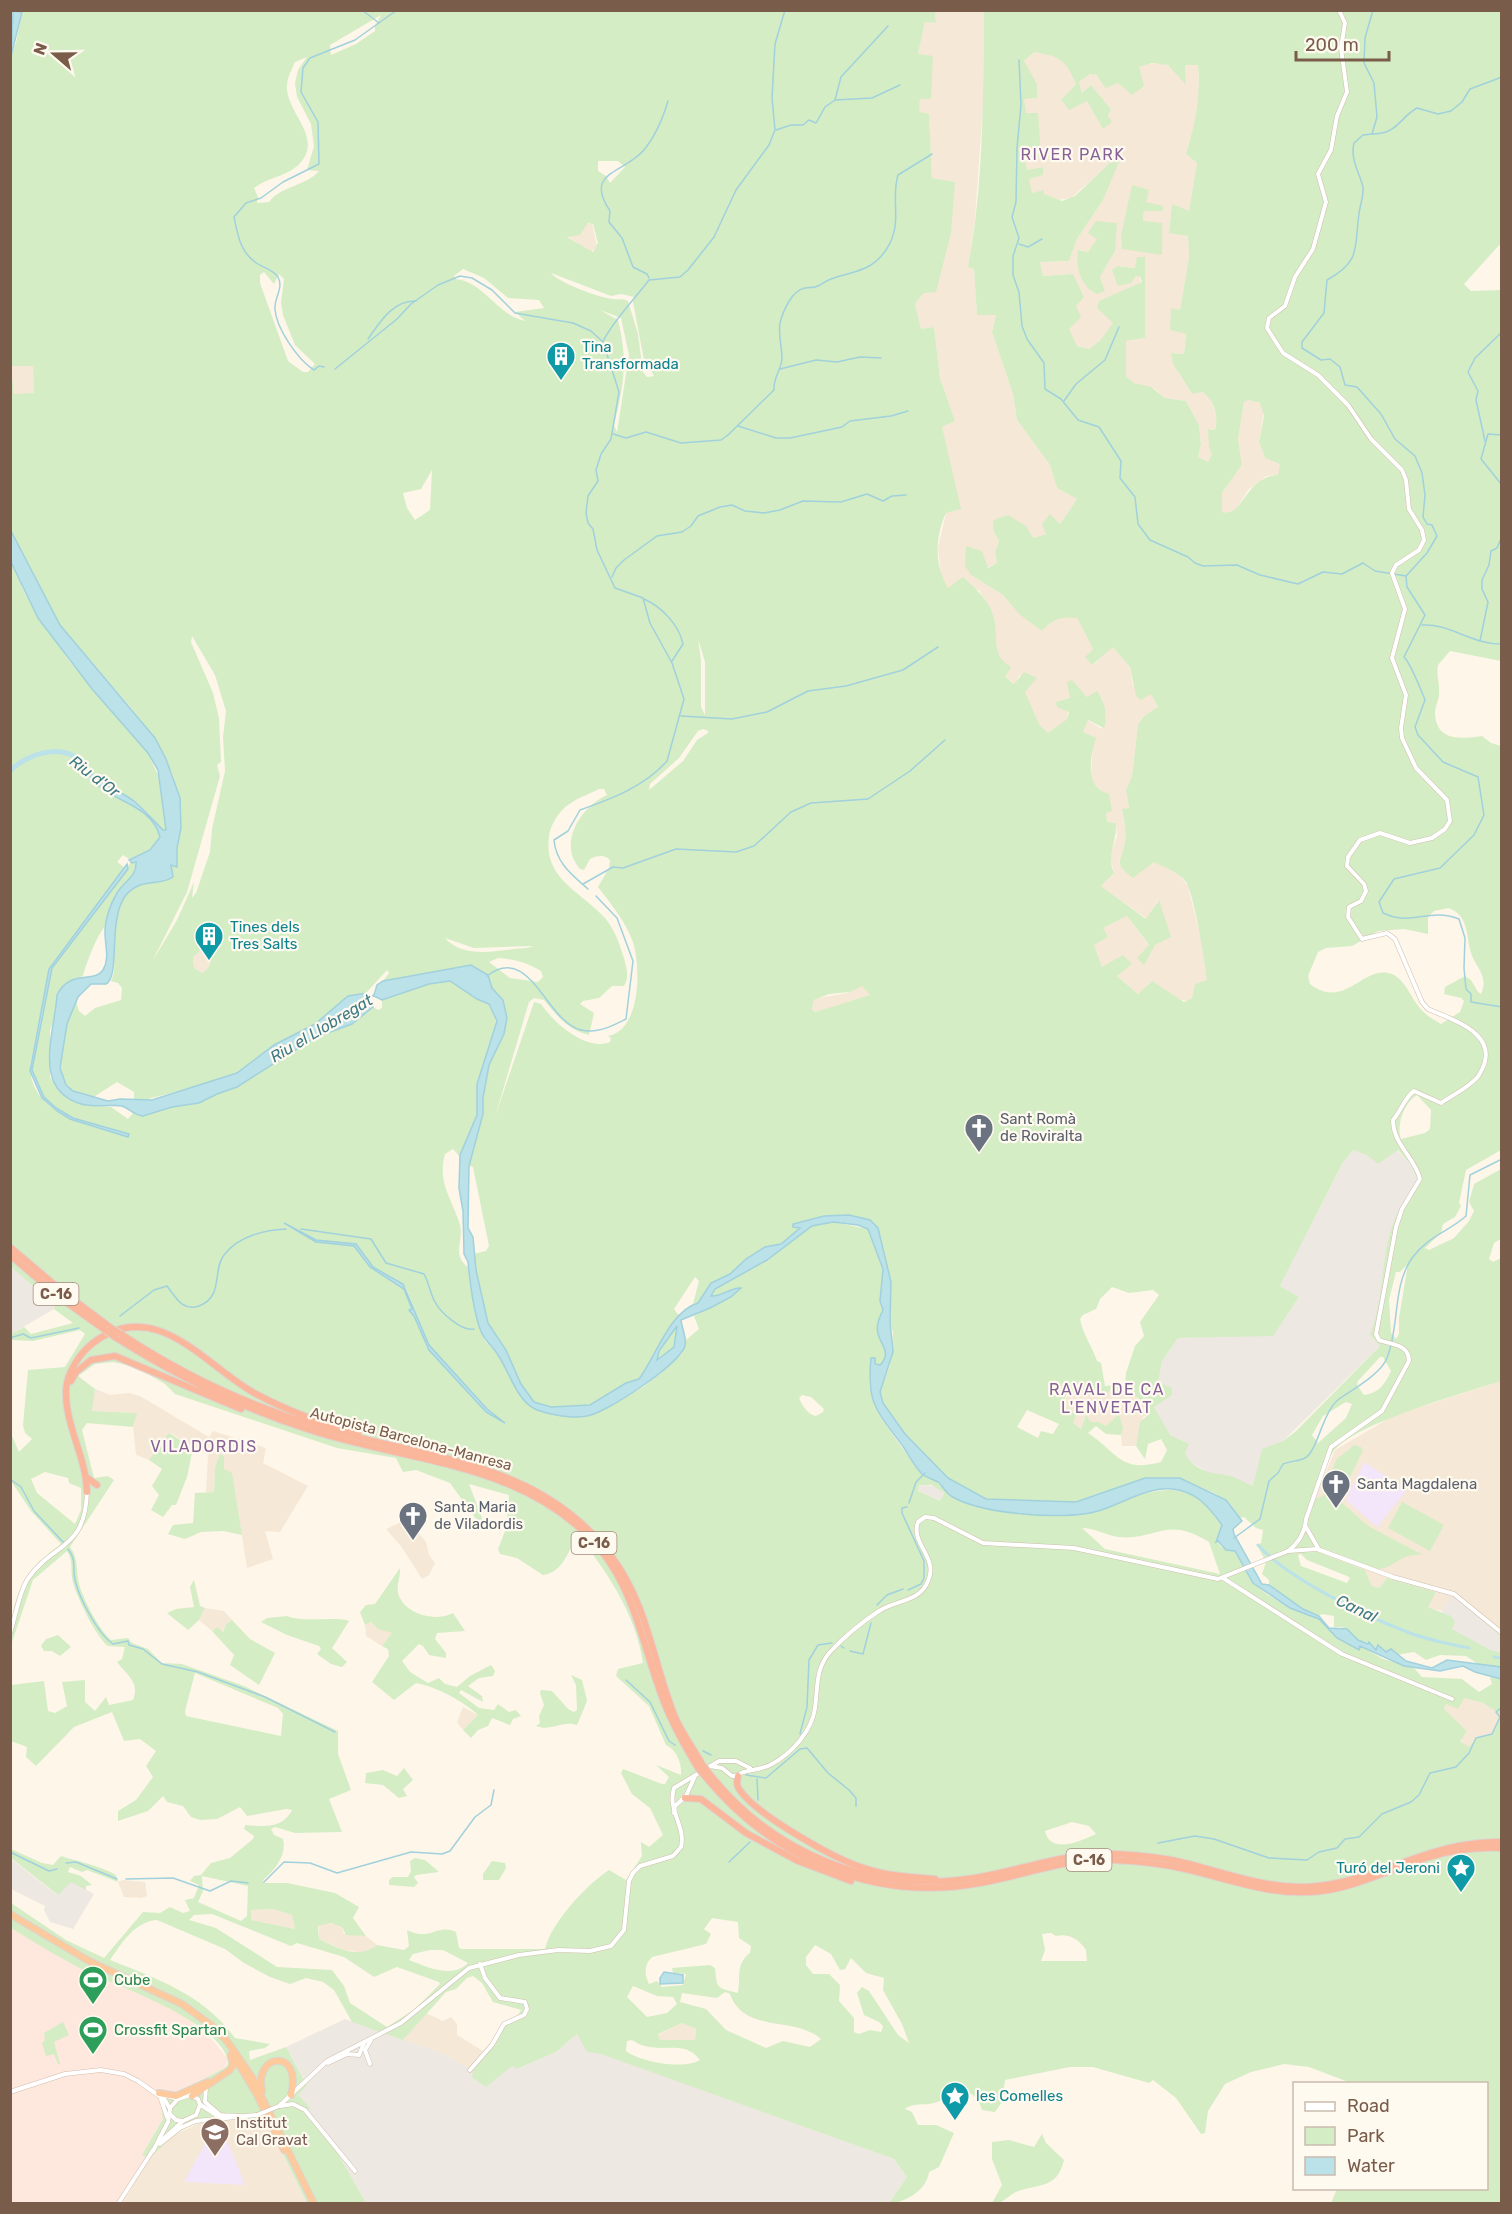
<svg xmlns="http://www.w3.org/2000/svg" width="1512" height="2214" viewBox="0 0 1512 2214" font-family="Rubik,sans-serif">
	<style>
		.residential { fill: #f6e8d6; fill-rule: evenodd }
		.commercial { fill: #fee7dc }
		.industrial { fill: #eee8e2 }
		.education { fill: #f3e5fa }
		.green { fill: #d4edc5; fill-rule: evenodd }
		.water { fill: #bbe1e9; stroke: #a1d1dc; stroke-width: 1.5; fill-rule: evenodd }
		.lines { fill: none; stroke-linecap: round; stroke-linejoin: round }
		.stream { stroke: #a1d1dc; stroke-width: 1.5 }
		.canal { stroke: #bbe1e9; stroke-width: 3 }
		.river { stroke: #bbe1e9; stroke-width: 5 }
		.tertiary-casing { stroke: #d1bead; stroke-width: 5 }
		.trunk-casing { stroke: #dcd5d0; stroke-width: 8 }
		.motorway-casing { stroke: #dcd5d0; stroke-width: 8 }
		.tertiary { stroke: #fff; stroke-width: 4 }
		.trunk { stroke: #fdca9d; stroke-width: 6 }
		.motorway { stroke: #fbb79c; stroke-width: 6 }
		.tertiary-bridge-casing { stroke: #d1bead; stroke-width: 5; stroke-linecap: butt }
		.motorway-bridge-casing { stroke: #dcd5d0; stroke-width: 8; stroke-linecap: butt }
		.tertiary-bridge { stroke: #fff; stroke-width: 4 }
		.motorway-bridge { stroke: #fbb79c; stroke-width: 6 }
		.labels { text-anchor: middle; stroke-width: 4.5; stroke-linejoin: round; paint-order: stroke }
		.shield { fill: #fffaf0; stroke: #a28b7c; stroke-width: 1.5 }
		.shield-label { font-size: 14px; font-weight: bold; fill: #7a5c4a }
		.culture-label { font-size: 15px; fill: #0d838f; stroke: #fffaf0; text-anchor: start }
		.worship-label { font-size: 15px; fill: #5b616d; stroke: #fffaf0; text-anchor: start }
		.street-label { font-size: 15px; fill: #7a5c4a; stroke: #fffaf0 }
		.leisure-label { font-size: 15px; fill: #27864d; stroke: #fffaf0; text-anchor: start }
		.education-label { font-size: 15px; fill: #785e54; stroke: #fffaf0; text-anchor: start }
		.neighbourhood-label { font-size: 16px; letter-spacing: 1.5px; fill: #866296; stroke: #fffaf0 }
		.water-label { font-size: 16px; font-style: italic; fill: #3f7a87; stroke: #fffaf0 }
	</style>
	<rect width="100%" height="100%" fill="#fef6e9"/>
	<!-- residential -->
	<g class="residential">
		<path d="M935 11H984L983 105 975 218 969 267 974 269 977 315H996L992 332 1013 394 1017 420 1050 465 1057 488 1077 499 1060 524 1046 534 1032 538 1008 515 1000 518 994 532 999 541 995 552 997 563 971 575 1003 595 1020 615 1042 631 1052 620 1064 616 1077 618 1093 649V665L1113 646 1130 667 1133 686 1151 693 1158 708 1144 716 1138 725 1132 776 1126 790 1129 808 1122 810 1126 829 1125 844 1119 862 1120 866 1154 861 1179 875 1188 886 1201 940 1207 980 1189 1001 1176 999 1152 981 1138 994 1117 976 1132 964 1102 968 1094 945 1103 928 1127 916 1149 946 1155 945 1158 900 1147 919 1101 886 1114 873 1110 856 1117 836 1116 823 1107 822 1104 793 1094 783 1091 774 1093 748 1083 732 1087 720 1102 729 1106 715 1102 698 1099 695 1087 697 1072 681 1067 719 1048 734 1039 724 1024 692 1020 674 1015 684 1005 677 1002 662 996 650 993 614 979 590 948 588 941 577 938 547 946 513 942 427 955 421 940 378 934 327 921 329 915 304 924 293 955 182 932 178 929 114 918 113 920 99H930L918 54 925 22 936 23Z"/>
		<path d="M1034 52 1053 55 1067 63 1076 84 1061 100H1087L1103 129 1111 109 1091 85 1082 93 1079 82 1088 75 1094 74 1099 79 1147 64 1160 63 1172 67 1186 84 1185 65H1198L1199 91 1194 127 1186 154 1197 163 1189 211 1172 205 1169 232 1188 236 1189 257 1180 311 1170 330 1186 333 1184 354 1171 353 1180 376 1192 394 1203 392 1210 399 1217 416 1215 430 1208 429 1212 454 1208 462 1198 457 1201 444 1199 425 1186 401 1165 398 1155 389 1134 383 1126 376V341L1145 338V258L1135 268 1119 266 1130 283 1136 276H1140L1141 284 1099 301 1097 308 1114 323 1101 341 1089 349 1077 346 1068 329 1075 306 1073 274 1043 276 1040 262 1069 261 1077 239 1103 200 1117 157 1071 198 1058 200 1044 194V191L1032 193 1028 179 1042 167 1027 170 1025 160 1038 113 1025 114 1024 99 1037 98 1024 61ZM1132 185 1146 202 1162 211H1144L1143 222 1128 209ZM1098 238 1115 251 1100 277 1105 291 1095 293 1082 279 1077 257 1079 250 1088 252Z"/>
		<path d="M592 223 597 246 591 252 567 236 580 235 587 224Z"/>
		<path d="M10 366H33L34 394H14Z"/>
		<path d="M1247 400 1260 403 1264 411 1259 442 1265 458 1281 463 1278 475 1266 476 1248 490 1235 511 1229 514 1222 512V493L1242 465 1238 439 1244 402Z"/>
		<path d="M212 938 219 942 211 952 213 959 209 968 202 973 194 968 193 957Z"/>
		<path d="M860 986 865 987 871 995 815 1012 812 1009 814 1000 819 998 847 993Z"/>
		<path d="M1501 1381V1633L1452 1596 1442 1611 1427 1607 1436 1592 1387 1578 1379 1588 1372 1586 1365 1570 1322 1554 1312 1507 1335 1450 1393 1416Z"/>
		<path d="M95 1389 110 1395 129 1393 140 1396 209 1437 213 1431 266 1448 263 1463 308 1486 280 1532 265 1531 273 1559 247 1568 237 1505 223 1469 224 1456 221 1454 215 1467 214 1492H206L208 1455 170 1433 149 1460 136 1455 133 1427 136 1413 91 1411Z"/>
		<path d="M1112 1389 1135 1396 1145 1403 1151 1414 1143 1417 1136 1446H1122L1119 1414 1107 1426 1091 1422 1086 1415 1081 1429 1072 1423 1076 1414 1064 1404 1068 1394 1098 1391 1107 1394 1108 1390Z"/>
		<path d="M404 1521 410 1523 426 1542 429 1555 435 1563 429 1575 422 1579 401 1546 386 1529Z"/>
		<path d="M205 1608 224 1611 232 1620 226 1624 222 1632 217 1627 212 1631 199 1620Z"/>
		<path d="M371 1622 378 1629 392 1631 391 1636 382 1646 366 1636 365 1625Z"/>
		<path d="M1464 1698 1483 1703 1501 1715 1492 1734 1476 1738 1469 1748 1460 1740 1467 1731 1444 1709 1446 1703Z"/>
		<path d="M463 1707 478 1715 463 1730 457 1722Z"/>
		<path d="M123 1880 145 1882 147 1896 141 1898 124 1897 118 1882Z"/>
		<path d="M273 1909 292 1915 295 1929 251 1920V1910Z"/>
		<path d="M319 1923 336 1924 342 1927 344 1934 366 1936 377 1945 365 1953 344 1950 319 1939Z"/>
		<path d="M426 2013 443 2021 451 2017 457 2024V2035L483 2051 468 2069 444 2054 403 2040Z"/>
		<path d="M682 2023 696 2029 695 2040H660L657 2035Z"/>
		<path d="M265 2118 307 2203 122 2204 149 2159 174 2135 202 2122Z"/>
	</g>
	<!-- commercial -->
	<path class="commercial" d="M10 1928 91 1973 152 1999 182 2015 208 2035 228 2059 225 2068 176 2093 163 2109V2119L142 2155 149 2159 122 2203H11Z"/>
	<!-- industrial -->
	<g class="industrial">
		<path d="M1353 1150 1368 1155 1378 1164 1397 1150 1411 1165 1418 1181 1392 1231 1379 1306 1371 1335 1380 1346 1283 1441 1253 1486 1227 1475H1213L1188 1461 1163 1426 1153 1407 1166 1397 1168 1388 1157 1382 1162 1361 1178 1338 1273 1335 1299 1297 1280 1286 1342 1164Z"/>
		<path d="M11 1267 56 1305 54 1309 11 1334Z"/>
		<path d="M919 1485 937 1486 944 1493 940 1501 918 1491Z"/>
		<path d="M1452 1595 1501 1633V1653L1490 1651 1452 1629 1442 1611Z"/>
		<path d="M10 1858 57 1895 71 1881 94 1894 73 1929 50 1922 44 1910 45 1906 11 1889Z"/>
		<path d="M345 2019 444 2054 473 2071 512 2065 517 2069 556 2052 577 2034 594 2051 894 2159 907 2177 889 2203H366L337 2152 304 2114 298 2095 307 2084 286 2047Z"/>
	</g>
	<!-- education -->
	<g class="education">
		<path d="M1364 1462 1407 1490 1377 1527 1346 1500Z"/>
		<path d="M218 2132 225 2135 245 2185 184 2182 208 2138Z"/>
	</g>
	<!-- green -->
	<g class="green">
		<path d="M22 11H935L936 23 925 22 918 54 933 56 931 99H920L919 112 929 114 932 178 955 182 951 233 936 292 924 293 915 304 921 329 934 327 940 378 955 421 942 427 961 509 946 513C935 536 934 566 948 588L963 577C975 588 990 601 994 618 999 639 990 654 1011 667L1005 677 1014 684 1024 672 1037 678 1025 692 1039 724 1048 733 1067 719 1069 712 1057 707 1056 702 1070 698 1067 682 1072 680 1087 697 1097 691C1105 702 1108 715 1104 728L1088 720 1083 732 1096 738C1090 757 1084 787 1109 794L1112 811 1106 813 1107 822 1116 823C1117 842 1106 855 1114 873L1101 886 1146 919 1159 900 1171 937 1155 945 1144 965 1137 958 1149 945 1127 916 1103 928 1108 937 1094 945 1102 967 1123 955 1132 964 1117 976 1138 994 1152 981 1184 1002 1192 998 1195 984 1207 980C1205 963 1194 894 1186 882 1178 872 1165 868 1154 862L1133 878C1112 862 1121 864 1125 842 1127 831 1124 821 1122 809L1129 808 1126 790 1132 776 1138 725 1144 716 1158 707 1151 694 1141 700 1136 696 1130 667 1113 647 1092 665 1085 657 1093 649 1077 618C1060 616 1053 619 1042 631L1020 615 1003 595 971 575 965 566 966 546 982 551 988 568 997 563 995 552 999 541 994 532 993 520 1008 515 1026 526 1033 538 1046 534 1042 524 1050 514 1060 524 1077 499 1057 488 1050 465 1017 420 1013 394 992 332 996 315H977L974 269 968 267C984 184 983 96 984 11H1501V243L1464 284 1471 291 1501 290V661L1450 651 1438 665C1436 675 1440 684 1439 694 1439 700 1435 706 1435 713 1436 742 1462 739 1482 736L1491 743 1501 746V1150L1466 1170 1459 1203 1461 1206 1455 1217 1443 1224 1441 1233 1425 1248 1429 1250 1454 1238 1469 1221 1474 1211 1469 1202 1474 1184 1501 1169V1239L1494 1243 1489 1259 1493 1262 1501 1258V1381C1465 1393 1354 1423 1333 1452 1324 1466 1320 1484 1315 1499L1323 1496 1336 1460 1354 1445 1361 1447 1363 1450 1341 1496 1342 1503 1368 1526 1423 1555C1399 1553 1395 1568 1379 1569 1366 1570 1337 1554 1325 1549L1323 1554 1365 1570 1372 1586 1379 1588 1387 1578 1436 1592 1428 1607 1451 1616 1455 1622 1452 1629 1490 1650 1501 1653V1667L1478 1664 1466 1656 1440 1655 1426 1660 1414 1652 1396 1655 1390 1649 1387 1652 1376 1650 1372 1644 1358 1640 1342 1627H1334V1616L1322 1614 1319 1616 1303 1609 1269 1585V1580L1262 1574 1266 1562 1257 1545 1261 1543 1263 1530 1256 1528 1244 1517 1240 1518 1216 1494 1180 1478 1128 1484 1076 1502 987 1499 948 1478 905 1434 883 1403 880 1392 890 1365 893 1332 890 1322 891 1282 878 1228 842 1217 826 1216 793 1224V1227L800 1228 778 1246 765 1247 746 1259 732 1273 711 1283 698 1303 693 1304 699 1281 695 1277 674 1309 679 1316 639 1379 626 1383 590 1405 551 1407 534 1402 521 1384 506 1350 488 1323 473 1254 486 1251 489 1246 473 1167 469 1166 483 1114V1098L489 1065 504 1034 507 1018 503 1000 492 988 488 975 472 965 383 981 389 973 387 970 366 993 348 996 315 1024 274 1045 237 1073 214 1082 144 1100H134V1092L117 1082 92 1098C84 1095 73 1094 67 1086 51 1067 67 1021 76 1001L79 1011 85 1016 95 1008 121 1000 122 988 118 983 111 981C117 969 113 960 113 948 112 924 117 893 143 883 151 880 158 881 166 880L170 864 177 866V848L181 828 174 778 166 759 155 738 132 709 60 625 10 529V56L16 43ZM381 15 375 26V31L356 44 331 55 330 45ZM1034 52C1061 57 1065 59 1076 84L1061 100 1069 110 1087 101 1103 129 1112 122 1108 116 1111 109 1091 85 1082 93 1079 82 1090 74 1096 75 1106 88 1118 83 1132 95 1144 86 1139 67 1152 63 1168 65 1186 85 1185 65H1198C1201 95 1195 125 1186 154L1197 163 1189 211 1172 204 1169 233 1188 236 1189 257 1180 310 1171 308 1170 330 1186 334 1184 354 1171 353 1173 364 1192 394 1203 392C1214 402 1219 415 1215 430L1208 429 1209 447 1212 454 1208 462 1198 457 1201 444 1199 425 1186 401 1165 398 1151 387 1134 383 1126 376V341L1145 338V257H1137L1135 268 1118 266 1112 270 1118 286 1131 283 1136 276H1140L1142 282 1099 301 1097 308 1113 323 1100 341 1089 349 1077 346 1069 329 1081 317 1076 306 1084 297 1073 274 1043 276 1040 262 1069 261 1077 239 1103 200 1121 157 1117 156 1075 196 1062 201 1044 194V190L1032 193 1029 179 1043 175V167L1027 170 1025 160 1041 156 1038 113H1026L1024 99 1037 98V84L1024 61ZM307 57 298 70 295 83 297 97 311 124 314 146 307 170 319 171C305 187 282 185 269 202L257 203 258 197 254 188C266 178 284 177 296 167 326 141 290 117 287 90 286 80 291 71 295 62ZM598 161H618L625 167 610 183 606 176 598 171ZM588 223 593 224 598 243 593 252 567 237 580 235ZM463 269 484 278 508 298 539 300 544 308 515 312 525 321C497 315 484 282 456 279L454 276ZM264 272 274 284 279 274 284 279 281 303 283 315 295 345 315 364 308 372H303L288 361 260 283V275ZM551 273 611 296 621 294 634 297 633 302 644 360 654 376 647 377 643 372 638 334 628 301C622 298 620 300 614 299 602 299 557 282 551 273ZM600 310 621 318 629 355 617 432 614 425C624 385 628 360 618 320ZM11 366H33L34 393 14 394ZM1248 400 1260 403 1264 416 1259 442 1265 458 1280 464 1278 475C1244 477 1244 518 1222 512V493L1242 465 1238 439 1244 402ZM432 470 430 510 415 520 407 508 403 493 421 489ZM192 636 215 675 226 711 223 737 225 771 212 829 210 852 196 893 192 898 194 882 177 920 152 962 187 892 220 776 217 765 221 762 219 718 213 693 191 642ZM698 639 705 662V715L701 707V660ZM703 729 708 731V733L697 740 683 761 649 790 650 784 679 758 698 731ZM599 789H604L607 795C581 807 557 843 580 869L584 870 590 859C597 856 604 854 610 860L609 868 598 887C612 905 625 921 633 942 641 967 641 1030 608 1036L611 1038 610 1042C586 1052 553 1022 541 1004L534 1002 495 1117 529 1002 534 998 544 1000C557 1016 568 1030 589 1035L594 1013 580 1004 583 1001 599 998 612 986H624C630 977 626 965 623 955 619 942 614 929 605 918 582 892 543 879 549 837 550 825 560 809 571 803 579 797 590 794 599 789ZM1449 908C1469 916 1466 936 1471 953 1476 968 1489 976 1481 994L1478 992 1471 980 1465 976 1445 987 1444 994 1461 998 1464 1001 1460 1012 1441 1024C1433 1019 1425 1015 1419 1007 1410 996 1404 976 1388 973 1361 968 1344 1010 1310 984L1308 976 1318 952 1326 948 1352 946 1378 931 1404 929 1428 934V917L1434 911ZM214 938 219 942 211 952C212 961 210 969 202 973L194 968 193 957ZM445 938 474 948 533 946C527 949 521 948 514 949 493 952 461 957 445 938ZM498 958C514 959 528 963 541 971L543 977 538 982 510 978 489 962ZM862 986 870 995 815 1012 812 1009 814 1000 829 994 850 992ZM1417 1095 1431 1110 1430 1129 1425 1133 1401 1139C1396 1125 1404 1103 1417 1095ZM1353 1150 1367 1155 1378 1164 1398 1150 1411 1165 1418 1181C1411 1191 1403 1201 1398 1212 1379 1250 1386 1296 1370 1335L1380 1346 1295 1432 1283 1441 1262 1449 1253 1486C1244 1482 1234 1476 1225 1475 1209 1473 1192 1469 1185 1453L1189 1444 1170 1435 1154 1407 1172 1395V1388L1158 1382 1162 1361 1178 1338 1273 1336 1299 1297 1280 1286 1342 1164ZM1408 1264 1399 1318V1334L1396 1339 1391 1333 1389 1300 1396 1272H1400ZM1112 1287 1129 1293 1153 1290 1159 1295 1140 1322 1144 1336 1135 1346 1126 1373 1125 1384 1105 1386 1101 1363 1097 1361C1092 1346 1083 1335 1080 1319L1083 1315 1096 1309 1100 1299ZM1380 1357H1383L1391 1371C1385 1384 1379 1393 1364 1395L1357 1385 1358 1381ZM1111 1389C1128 1393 1143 1395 1150 1413L1140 1422 1136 1446 1145 1459 1148 1444 1161 1439 1167 1450 1161 1462C1120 1473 1118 1453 1088 1433L1096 1426 1106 1434 1121 1435 1123 1428 1119 1414 1106 1426 1099 1422H1091L1086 1415 1081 1429 1073 1423 1076 1415 1064 1404 1066 1395 1098 1391 1105 1396ZM1346 1402 1352 1404 1346 1418 1318 1443 1312 1435 1323 1416ZM1027 1410 1059 1424 1053 1434 1041 1431 1038 1438 1017 1427ZM1301 1554 1307 1560 1347 1576 1350 1578 1347 1583 1301 1566 1298 1555Z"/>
		<path d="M1132 185 1149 190 1146 202 1163 206V211H1144L1143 221 1162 223V255L1122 249 1121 236Z"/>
		<path d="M1096 221 1117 223 1115 251 1100 277 1105 291 1097 294C1081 288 1075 266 1078 250L1088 252 1097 239 1088 233Z"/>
		<path d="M11 562 26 596 69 661 148 753 161 782 166 831 162 830C154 821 145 811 136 803 119 789 86 782 84 759L74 755 80 763 79 766C87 771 92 780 99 786 118 803 152 806 160 837L150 850 129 859 123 855 117 862 124 867 122 871 49 969 30 1065C30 1116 90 1125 128 1137L129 1135 73 1118 56 1108 44 1097 32 1070 52 968 131 862H136L133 875 117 893 105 927C99 930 84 969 83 976L68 981 57 995 56 1014 50 1030V1077L69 1100 89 1106 111 1107 128 1119 133 1113 199 1103 217 1094 237 1087 314 1038 352 1024 373 1007 378 1010 382 1008V1000L429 984 450 981 477 999 489 1004 497 1023 477 1084V1115L460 1157 453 1149 445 1154C437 1183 452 1198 460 1225 464 1241 451 1256 469 1268L478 1323 485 1341 497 1353 521 1395 539 1411 571 1417 603 1410 643 1387 660 1374 682 1354 686 1340 699 1329 694 1316 733 1295 732 1290 720 1297 711 1296 715 1289 767 1260 812 1226 833 1222 868 1229 883 1269 880 1301 883 1310C879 1318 876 1325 878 1334 881 1345 892 1353 881 1365L875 1364 874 1361C862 1377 874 1410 885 1424 897 1440 908 1457 920 1472 926 1477 934 1479 939 1484 944 1488 946 1493 952 1496 990 1516 1053 1519 1095 1512 1103 1510 1111 1505 1120 1502 1166 1485 1192 1481 1222 1525L1217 1541 1221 1547 1235 1551 1253 1583 1268 1595 1290 1608 1319 1619 1337 1638 1359 1649V1645L1383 1659 1413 1667 1422 1677 1462 1679 1479 1692 1492 1684 1490 1677 1501 1679V2203H1331L1337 2189 1486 2188V2084L1351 2083 1309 2067 1284 2064 1251 2072 1225 2084 1208 2111 1205 2133 1201 2134 1176 2098 1153 2080 1149 2083 1093 2067H1070L1005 2080 1002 2102 995 2112 982 2110C973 2079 952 2098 934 2103 924 2106 914 2102 905 2109L912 2112 918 2125H936L954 2133 939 2167 929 2172C927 2190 905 2203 889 2203L907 2177 894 2159 601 2054 587 2052 577 2034 556 2052 517 2069 512 2066 486 2087 472 2077 473 2071 468 2069 494 2039 502 2023 518 2015 521 2010 493 2002 482 1983 473 1976 467 1978 456 1989 446 1992 403 2040 352 2022 334 1990 323 1982 306 1978 290 1984 270 1977 244 1963 225 1949 157 1920C134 1922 122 1943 110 1960 158 1979 204 1995 235 2038L270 2044 265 2048 249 2051 250 2060 286 2047 307 2085 298 2095 310 2108 305 2114 337 2152 366 2203H307L265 2118 202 2122 187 2127 174 2135 149 2159 142 2155 163 2119 161 2104 176 2093 225 2068 228 2064C227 2025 121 1987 90 1973 63 1960 37 1944 11 1928V1903L66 1940 104 1958 143 1912 160 1913 170 1907 183 1913 190 1911 185 1900 194 1898 199 1885 190 1881 194 1876 201 1875 211 1863 230 1858 253 1839 254 1836 244 1829 245 1825C261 1826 282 1830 292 1810L286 1809 247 1816 240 1807 217 1819 200 1820 191 1817 183 1806 167 1802 163 1796 148 1811 118 1821V1811L136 1800 153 1777 146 1766 156 1751 140 1739 124 1741 112 1712 74 1727 36 1766 26 1757 27 1747 11 1741V1685L44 1681 48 1711 55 1713 67 1706 62 1682 85 1680V1702L95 1711 106 1697 109 1705 133 1700C140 1683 128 1676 117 1662L122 1659 125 1647 108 1646C96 1637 77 1597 73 1583 70 1571 74 1562 67 1551L33 1580 11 1645C11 1596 22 1572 61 1544L31 1511 11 1481 10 1431 19 1452 32 1439 25 1433 23 1425 28 1370 65 1367 85 1334 80 1330 33 1341 11 1340V1334L24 1327 31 1334 73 1323 54 1309 55 1305 11 1267ZM283 1224 316 1240 356 1244 373 1267 396 1279 406 1288 429 1345 487 1409 505 1423 486 1412 427 1347 417 1321 409 1310H412L404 1289 370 1267 354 1246 316 1242ZM113 1362 136 1367 165 1384 175 1394 337 1448 396 1458 403 1472 416 1470 450 1483 484 1530V1523L469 1484 509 1495 506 1529 498 1549 500 1554 517 1558 543 1575C563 1573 570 1549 577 1533 607 1572 636 1614 643 1663L618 1669 616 1676 649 1706 666 1745C677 1750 682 1764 681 1775L656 1765 669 1777 665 1784H662L623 1769 621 1773 632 1794 650 1808 663 1835 649 1847 641 1842 642 1856 626 1880 609 1870C586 1885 551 1923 545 1949H462L459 1948 456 1932C436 1923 431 1942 407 1930L409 1946 404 1950 377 1945C358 1960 338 1948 319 1939L318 1926 331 1923 342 1927 346 1935 366 1936 353 1918 359 1907 335 1893 287 1883H265L263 1880C275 1870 287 1855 283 1839L274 1835 271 1829 275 1827 295 1833 342 1832 329 1799 351 1790 338 1754V1731L244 1686 182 1664 162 1663 148 1649 132 1643 128 1638 111 1640C99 1630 80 1594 78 1579 76 1566 78 1558 70 1547L114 1480 108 1476 94 1478 82 1430 87 1423 133 1427 137 1413 92 1411 95 1389 78 1376 95 1364ZM802 1395 811 1397 824 1409 823 1412 816 1416C808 1415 802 1405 799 1398ZM45 1472 68 1478 69 1483 81 1488V1510L75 1524 37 1493 31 1479ZM919 1485H932L944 1493 940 1501 918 1491ZM1082 1528C1094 1528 1106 1535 1118 1537 1157 1541 1165 1515 1209 1542L1220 1574 1105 1549ZM195 1673 278 1708 283 1714 281 1736 186 1716 185 1711ZM1464 1698 1483 1703 1501 1715 1492 1734 1476 1738 1469 1747 1460 1741 1467 1731 1444 1709 1446 1704 1458 1709ZM1072 1822 1089 1826 1096 1834C1081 1841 1050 1855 1045 1831ZM202 1876 248 1886 247 1916 241 1921 198 1902 203 1891ZM273 1909 292 1915 295 1929 251 1920V1910ZM212 1914 291 1946 297 1943 344 1957 374 1977 397 1967 439 1982 440 1984 415 2009 387 2027 350 2003 344 1986 332 1970 277 1967 216 1928 189 1920 194 1915ZM712 1918 738 1922 739 1938 751 1946 750 1953C735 1964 741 1977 738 1993 716 1988 717 1988 715 1968L710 1965 672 1968 673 1973 686 1974 683 1985 662 1987 657 1981 649 1984C644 1973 644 1965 652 1957L706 1944 711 1934 704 1929ZM1051 1933 1056 1936C1068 1933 1079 1939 1086 1950L1087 1961H1041L1045 1950 1042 1934ZM815 1945 831 1954 840 1970 845 1969 851 1958 866 1973 884 1978 883 1990 902 2024 909 2043 898 2035 869 1991 862 1987 857 1993 864 2015 879 2022 883 2026 881 2032 870 2030 859 2034 854 2032V2018L839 2001 840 1985 829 1974H813L806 1965V1957ZM430 1950H443L468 1963C452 1979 427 1967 409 1960L413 1954ZM633 1986 657 1996 673 1997 677 2004 667 2013 647 2017 627 1997ZM725 1992 730 1994C744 2034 794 2015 821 2039L810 2047 783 2041 766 2048 726 2030 706 2009 680 2002 682 1993 717 1998ZM682 2023 696 2029 695 2040H660L658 2034ZM632 2040C658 2058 682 2036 700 2060 684 2070 640 2062 626 2051L627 2041Z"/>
		<path d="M677 1326 674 1347 657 1360 660 1349Z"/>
		<path d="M169 1433 193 1448 187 1477 176 1505H172L163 1517 151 1510 159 1495 152 1486 162 1469 149 1460Z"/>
		<path d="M220 1454 224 1456V1469L232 1473 242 1535 223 1531 201 1532 185 1539 168 1534 173 1525 193 1523 195 1493 214 1492 215 1467Z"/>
		<path d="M1402 1502 1444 1525 1430 1551 1388 1528Z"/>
		<path d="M400 1568C401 1577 395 1587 399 1596 407 1615 436 1622 453 1613L465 1631 437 1633 435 1639 446 1653V1658L429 1655 423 1646 419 1644 402 1661 410 1672 428 1683 439 1678 445 1684 457 1687 470 1676 491 1665 495 1671 493 1676 479 1678 468 1686 482 1696 483 1702 461 1690 459 1693 479 1708 494 1710 498 1704 509 1712 516 1710 521 1716 513 1719 510 1725 492 1718 488 1726 478 1730 471 1738 463 1730 478 1715C465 1702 435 1686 416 1683L394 1700 372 1682 389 1656 388 1649 382 1646 392 1633 378 1629 371 1622 365 1625 360 1612 366 1605 375 1604Z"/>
		<path d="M194 1580 200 1606 205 1608 199 1620 188 1630 167 1613 176 1609 194 1607 190 1587Z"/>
		<path d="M287 1616C304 1623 339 1616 349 1621L332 1648 347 1662 342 1667 331 1664 317 1654 321 1649 319 1646 287 1635 261 1622 267 1618Z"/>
		<path d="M232 1620 250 1639 275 1653 259 1685 230 1665 234 1655 212 1631 217 1627 223 1632 226 1624Z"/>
		<path d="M58 1635 71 1647 60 1656 52 1651H44L41 1646 46 1639Z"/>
		<path d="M571 1675 582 1680 587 1701 577 1725C562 1720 551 1732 536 1726L540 1723 539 1716 544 1705 540 1693 541 1690 552 1691 568 1709 574 1712 577 1710 576 1685Z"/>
		<path d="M404 1768 413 1780 403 1789 407 1796 399 1798 383 1785 365 1783 366 1773 383 1770 397 1776Z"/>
		<path d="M11 1849 42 1863 53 1865 61 1856C79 1862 99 1865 116 1875L118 1882 87 1870 82 1872 70 1867 68 1872 81 1876 92 1885 86 1886V1890L71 1882 58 1895 11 1858Z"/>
		<path d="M415 1858 425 1860 439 1872 416 1875 414 1877 418 1883 414 1887 389 1885V1880L393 1877H408L411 1871 410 1861Z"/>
		<path d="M492 1861 505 1863 506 1868 499 1880H483V1874Z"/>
		<path d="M63 2022 69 2035 54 2042 60 2064H58L54 2054 46 2056 42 2043 45 2040 44 2033Z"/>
		<path d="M1042 2134 1046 2143 1064 2160C1057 2190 1038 2183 1016 2192 1006 2197 1004 2204 992 2203L1002 2185 992 2159V2142L1009 2140 1034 2147Z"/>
	</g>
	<!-- water -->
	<g class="water">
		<path d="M13 11 22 12 11 56Z"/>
		<path d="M10 529 60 625 155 738 166 759 180 798 181 828 177 848V867L171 865 173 877C159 887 141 877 126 895 107 919 121 976 106 984H91L78 997 67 1024 60 1068 66 1085 73 1091 108 1101 120 1099 152 1100 237 1073 274 1045 315 1024 348 996 366 993 367 997 374 995 377 985 383 981 471 965 488 975 492 988 503 1000 507 1018 504 1034 489 1065 483 1098V1114L469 1166 468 1228 473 1237 476 1270 488 1323 506 1350 521 1384 534 1402 551 1407 590 1405 626 1383 639 1379C656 1356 670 1311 698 1303L711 1283 730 1274 746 1259 765 1247 781 1244 800 1228 793 1227V1224L824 1216 849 1215 870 1220 878 1228 891 1282 890 1322 893 1352 880 1392 883 1403 905 1434 948 1478 986 1499 1076 1502 1145 1478H1180L1226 1500 1242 1521 1233 1529 1234 1534 1262 1584 1269 1585 1303 1609 1319 1616 1329 1628 1347 1629 1358 1640 1368 1644 1369 1642 1376 1650 1378 1645 1386 1652 1391 1649 1406 1661 1432 1668 1447 1660 1501 1667V1679L1475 1672 1463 1666 1440 1671 1404 1666 1360 1646 1359 1650 1337 1638 1319 1619 1290 1608 1253 1583 1235 1551 1226 1550 1218 1541 1216 1542 1222 1525C1209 1507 1196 1491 1172 1489 1146 1487 1122 1504 1098 1511 1065 1521 980 1514 951 1496 945 1492 943 1486 938 1482 933 1479 927 1478 922 1474 915 1467 909 1456 904 1448 878 1412 866 1405 871 1358H875V1364L880 1365C892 1353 881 1345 878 1334 876 1325 879 1318 883 1310L880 1301 883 1269 868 1229 858 1225 833 1222 812 1226 767 1260 715 1289 711 1296C722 1297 731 1287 741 1288L731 1297 710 1308 681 1320C682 1329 687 1337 685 1346 679 1365 606 1413 587 1416 572 1419 551 1415 537 1410 517 1402 509 1371 498 1355 492 1345 484 1341 480 1329 473 1309 470 1283 468 1262L464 1254 463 1211 459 1188 460 1155 477 1115V1084L497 1021 489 1004 477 999 450 981 429 984 382 1000 374 996 370 997 368 1001 373 1007 352 1024 314 1038 237 1087 217 1094 199 1103 172 1107 143 1116C134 1115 130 1109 122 1106 116 1104 95 1108 81 1104 31 1089 55 1032 57 995 71 968 93 984 103 970 110 958 105 945 105 933 105 920 110 904 117 893 124 881 137 877 136 862L132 863 129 860 150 850 160 837C152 806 118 803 99 786 92 779 87 771 79 765L80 763 84 761C91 783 118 788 135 802 145 811 154 821 163 830H166L158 770 148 753 92 689 38 618 11 562ZM677 1326 674 1347 657 1360 659 1351Z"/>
		<path d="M127 864 128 869 52 968 32 1070 44 1097 56 1108 73 1118 129 1134 128 1137 70 1119 57 1111 42 1098 30 1071 49 969Z"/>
		<path d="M284 1223 316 1240 356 1244 373 1267 403 1284 429 1345 487 1409 505 1423 486 1412 429 1350 414 1316 409 1310 412 1309 404 1289 370 1267 354 1246 316 1242Z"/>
		<path d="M664 1972 683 1975V1983L660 1984V1978Z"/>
	</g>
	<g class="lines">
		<!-- stream -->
		<g class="stream">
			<path d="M362 10 379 23"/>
			<path d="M1373 10 1365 38 1364 63 1374 83 1377 117 1372 134 1363 135 1354 143C1350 160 1359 171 1363 187 1364 197 1360 204 1359 214 1354 247 1362 261 1327 280L1324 313 1302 342V348L1321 360 1330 359 1340 367 1345 385 1357 387 1381 414 1395 439 1415 456 1422 473 1425 495 1423 517 1427 524 1432 525 1437 536 1427 553 1406 576 1407 587 1425 615 1404 657C1411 664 1421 690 1425 700L1415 727 1418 735 1443 762 1478 777 1484 815 1474 835 1440 868 1394 879 1379 902 1383 913C1413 927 1428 907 1459 919L1465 938 1464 968 1466 989 1471 994V1002L1502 1007"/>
			<path d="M1019 60 1021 105 1017 148 1016 202 1012 217 1019 238 1013 256V275L1019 292 1022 326 1027 339 1044 363 1045 389 1061 399 1078 420 1099 427 1121 461 1120 478 1135 497 1138 524 1150 540 1188 557 1195 563 1203 566 1237 565 1260 575 1298 584 1323 572 1342 574 1363 563 1375 571 1406 576"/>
			<path d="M835 100 872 98 900 85"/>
			<path d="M776 130 791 125H803L809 120 816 123 825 107 835 100 841 77 888 26"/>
			<path d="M1372 134C1398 134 1399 118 1417 108L1438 114 1451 111 1462 102 1470 89 1502 77"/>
			<path d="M1019 244 1028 247 1042 239"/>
			<path d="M649 278 647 274 633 267 622 238 609 222 610 211C584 172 622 174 643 151 655 137 663 118 668 101"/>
			<path d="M368 339C380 322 393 300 416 301"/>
			<path d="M603 341C616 317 633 301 649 280L680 277 688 270 714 237 736 190 769 145 775 130 772 98 775 44 785 10"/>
			<path d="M324 367 319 366 314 370C298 360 276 328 275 309 274 298 284 288 278 277 272 268 262 268 255 262 239 250 238 234 234 217L246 203 261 198 283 182 319 164 318 122 301 92 303 68 310 58 355 40 397 10"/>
			<path d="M335 369 397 319 411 304 438 285 460 276 472 278 492 290 515 313 573 323 591 331 603 342 619 392 611 439 601 454 596 470 598 481 588 496 586 513 588 523 593 529 597 550 615 588 643 598 650 623 672 663 684 699 667 761C644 787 611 799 580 810L568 831 554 840C556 863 572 875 588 889"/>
			<path d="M780 369 816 360 837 362 860 357 881 358"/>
			<path d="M1064 401 1076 384 1105 360 1119 327"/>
			<path d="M738 426 776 438H790L842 427 850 421 891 416 908 411"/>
			<path d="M613 434 626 438 646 432 681 443 721 440 728 435 774 390C773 378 781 370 782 359 782 347 778 335 780 323 783 311 792 290 805 288 808 287 812 288 815 287 820 286 825 281 831 279 853 271 871 272 886 250 904 223 890 201 898 175L932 154"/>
			<path d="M1502 435 1488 434 1481 459 1502 485"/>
			<path d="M1485 441 1476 400 1478 391 1468 372 1475 358 1502 332"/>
			<path d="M612 577 616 568 624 560 657 536 682 532 691 526 698 516 720 507 732 505 745 511 764 513 780 510 803 501 841 502 867 494 883 501 892 496 906 495"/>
			<path d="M644 599C662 607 679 625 683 644L672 661"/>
			<path d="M1422 625C1449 623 1473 645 1502 644"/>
			<path d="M1480 641 1488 602 1482 589V580L1489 565 1491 551 1497 548 1502 536"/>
			<path d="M681 716 732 719 767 712 808 691 846 686 903 670 938 647"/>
			<path d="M583 884 613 867 623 868 676 849 736 852 754 846 791 812 811 803 868 799 910 771 945 740"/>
			<path d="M487 976C530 942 546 1022 581 1030 597 1034 612 1026 626 1019L633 961 617 918 596 896"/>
			<path d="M301 1229 371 1239 386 1263 424 1274C429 1283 430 1293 435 1302 440 1312 462 1332 474 1329"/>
			<path d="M120 1316 154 1290 167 1286C175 1296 182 1312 199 1306 224 1297 212 1270 224 1255 238 1236 265 1230 286 1229"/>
			<path d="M10 1338 23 1334 31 1338 79 1328"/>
			<path d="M10 1479 21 1487 34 1511 64 1543"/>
			<path d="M909 1503 916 1482 925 1473"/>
			<path d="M907 1507 902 1508V1513L924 1561V1578L921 1584 908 1590"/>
			<path d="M1234 1538 1260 1519 1269 1481 1278 1473 1283 1464C1290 1461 1300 1461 1305 1458 1318 1451 1322 1412 1339 1399 1352 1390 1381 1374 1387 1358 1400 1325 1392 1287 1412 1258 1427 1237 1448 1232 1466 1216L1470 1175 1502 1159"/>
			<path d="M68 1549C77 1560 72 1567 75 1580 79 1598 98 1634 113 1644L128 1641 129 1645 143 1649 162 1664 198 1672 265 1697 335 1732"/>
			<path d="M877 1605 887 1595 903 1589"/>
			<path d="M841 1646 844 1648"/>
			<path d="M850 1651 863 1654 871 1623"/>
			<path d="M626 1680 650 1702 669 1741 675 1745"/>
			<path d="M800 1734 807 1707 809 1660 818 1645 832 1643"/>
			<path d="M703 1751 711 1755"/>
			<path d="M746 1775 766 1778 800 1749 807 1748 828 1773 849 1790 856 1798V1806"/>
			<path d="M757 1779 758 1800"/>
			<path d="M1158 1843 1195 1836 1214 1839 1269 1858 1307 1860 1319 1852 1337 1848 1345 1839 1359 1837 1382 1814 1411 1802 1419 1795 1430 1773 1456 1767 1469 1753 1476 1738 1492 1734 1500 1717 1496 1712 1502 1707"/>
			<path d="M10 1852 49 1871 57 1869"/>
			<path d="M729 1862 750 1842"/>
			<path d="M66 1863 76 1862 117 1879"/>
			<path d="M126 1879 173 1878 210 1891 231 1881 248 1883"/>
			<path d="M264 1882 284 1862 310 1863 337 1873 411 1852 442 1854 450 1851 475 1817 491 1805 494 1790"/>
		</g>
		<!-- canal -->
		<g class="canal">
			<path d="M1258 1545C1287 1578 1367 1617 1410 1633 1428 1640 1449 1644 1469 1648"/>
			<path d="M1494 1657 1502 1658"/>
		</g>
		<!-- river -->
		<path class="river" d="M10 771C27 753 69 740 84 767"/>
		<!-- tertiary casing -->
		<g class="tertiary-casing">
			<g id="tertiary">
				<path d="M1306 1527 1318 1548"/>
				<path d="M1288 1551C1299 1543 1305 1532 1306 1519L1331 1447 1382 1411 1409 1361C1409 1344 1392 1345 1379 1340L1376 1334 1396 1227 1402 1209 1420 1179C1415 1157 1393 1145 1393 1120 1401 1111 1405 1097 1414 1091L1441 1103C1451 1096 1472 1086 1479 1075 1504 1035 1455 1021 1428 1009L1422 1002 1395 939 1387 933 1362 939 1348 917 1349 907 1361 901 1366 891 1364 884 1347 866 1348 857 1360 840 1380 833 1410 843 1432 838 1445 829 1450 821 1447 800 1416 768 1402 738 1401 728 1406 695 1392 658 1405 609 1392 573 1396 565 1419 550 1424 540 1422 530 1409 509 1406 480 1402 470 1371 439 1348 405 1318 375 1283 353 1267 328 1269 318 1285 306 1295 277 1313 249 1326 202 1318 174 1331 150 1337 116 1347 92 1341 48 1345 23 1339 10"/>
				<path d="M1223 1578 1342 1654 1452 1699"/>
				<path d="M10 1633C16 1615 18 1596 27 1580 52 1542 85 1552 87 1492"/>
				<path d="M710 1766 722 1768 732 1776H738"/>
				<path d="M741 1773C751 1769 762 1770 772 1764 792 1753 812 1731 815 1708 818 1688 815 1669 830 1652 844 1637 862 1622 879 1611 896 1600 920 1602 928 1581 939 1558 910 1543 918 1522L925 1517 934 1518 983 1543 1074 1548 1218 1579 1288 1551 1317 1549 1393 1577 1454 1594 1502 1633"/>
				<path d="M674 1813 675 1806 686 1796 695 1776"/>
				<path d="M328 2063 347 2054 359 2055 364 2043"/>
				<path d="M370 2064 365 2050 371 2040"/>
				<path d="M470 2070 492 2045 504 2024 524 2015 527 2009 525 2002 500 1998 485 1978 480 1964"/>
				<path d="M206 2087 205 2102 219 2114"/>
				<path d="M10 2092 65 2074 101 2070 124 2074 138 2081 165 2100 170 2109 168 2122 153 2151"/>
				<path d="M161 2094 178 2099"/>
				<path d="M161 2099 167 2117"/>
				<path d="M201 2105 216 2115 241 2116"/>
				<path d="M279 2106 327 2061 401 2023 469 1968 519 1955 558 1950 590 1951 611 1946 624 1930 629 1881 633 1873 640 1866 673 1856 681 1847C686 1826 667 1810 674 1788L719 1761H736L750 1768"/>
				<path d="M280 2106 293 2104 305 2110 355 2171"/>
				<path d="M170 2114 176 2120 183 2121"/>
				<path d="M160 2142 183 2121 196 2115 200 2105 198 2099 190 2095 178 2099 170 2108"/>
				<path d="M160 2144 180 2128 196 2121 257 2115"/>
				<path d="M118 2204 153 2150"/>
			</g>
		</g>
		<!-- trunk casing -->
		<g class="trunk-casing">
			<g id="trunk">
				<path d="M10 1914 89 1961 182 2004 211 2025 227 2041 252 2077 314 2204"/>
				<path d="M232 2053 256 2093 284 2150"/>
				<path d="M262 2091C253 2053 303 2047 291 2095"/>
				<path d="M159 2093 176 2096 208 2082"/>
				<path d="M192 2096 230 2070 233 2065 231 2056"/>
			</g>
		</g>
		<!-- motorway casing -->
		<g class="motorway-casing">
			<g id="motorway">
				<path d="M10 1247 63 1292 111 1328"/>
				<path d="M10 1255 59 1297 105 1330"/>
				<path d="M121 1334C180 1373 245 1404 313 1425 421 1459 539 1458 612 1557 648 1605 653 1663 675 1717 682 1733 693 1748 702 1764"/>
				<path d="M115 1337C175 1375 239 1407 307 1429 408 1463 526 1461 600 1549 638 1596 644 1654 666 1707 675 1729 686 1748 698 1768"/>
				<path d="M71 1381 76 1372 91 1360 115 1356 241 1409"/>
				<path d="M86 1477 97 1485"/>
				<path d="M87 1492C86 1456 65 1426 66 1390 67 1372 80 1353 93 1343 156 1295 205 1366 256 1394 288 1411 323 1424 358 1434"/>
				<path d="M708 1772C773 1855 876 1896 980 1877 1025 1869 1068 1852 1113 1854 1137 1855 1162 1857 1185 1863 1229 1874 1272 1891 1318 1886 1382 1879 1433 1840 1502 1842"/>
				<path d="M704 1775C771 1858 873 1903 980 1883 1025 1875 1067 1858 1113 1860 1139 1861 1165 1864 1190 1870 1234 1881 1276 1897 1322 1891 1359 1886 1391 1869 1426 1858 1450 1850 1476 1847 1502 1848"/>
				<path d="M738 1776C737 1781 736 1784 739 1789 755 1814 837 1861 867 1869 889 1876 912 1877 935 1879"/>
				<path d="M685 1798 701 1799 746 1833 798 1861 851 1881"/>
			</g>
		</g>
		<!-- tertiary -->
		<use href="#tertiary" class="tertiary"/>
		<!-- trunk -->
		<use href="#trunk" class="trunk"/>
		<!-- motorway -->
		<use href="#motorway" class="motorway"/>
		<!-- tertiary-bridge casing -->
		<g class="tertiary-bridge-casing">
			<path id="tertiary-bridge" d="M257 2115 279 2106"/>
		</g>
		<!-- motorway-bridge casing -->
		<g class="motorway-bridge-casing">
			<g id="motorway-bridge">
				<path d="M111 1328 121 1334"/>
				<path d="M105 1330 115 1337"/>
				<path d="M702 1764 708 1772"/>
				<path d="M698 1768 704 1775"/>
			</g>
		</g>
		<!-- tertiary-bridge -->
		<use href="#tertiary-bridge" class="tertiary-bridge"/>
		<!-- motorway-bridge -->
		<use href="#motorway-bridge" class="motorway-bridge"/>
	</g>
	<!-- icons -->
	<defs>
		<g id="building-pin" transform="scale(1.5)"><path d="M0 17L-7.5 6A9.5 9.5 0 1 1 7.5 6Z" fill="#0f9aa8" stroke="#fffaf0"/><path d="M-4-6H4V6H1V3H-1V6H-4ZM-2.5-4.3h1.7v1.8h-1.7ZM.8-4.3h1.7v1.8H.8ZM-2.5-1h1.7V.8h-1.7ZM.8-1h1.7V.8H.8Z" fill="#fff"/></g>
		<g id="church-pin" transform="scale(1.5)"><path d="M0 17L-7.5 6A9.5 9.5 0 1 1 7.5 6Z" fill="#6b7280" stroke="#fffaf0"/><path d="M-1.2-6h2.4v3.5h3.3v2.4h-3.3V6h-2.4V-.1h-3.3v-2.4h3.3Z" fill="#fff"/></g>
		<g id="sight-pin" transform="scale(1.5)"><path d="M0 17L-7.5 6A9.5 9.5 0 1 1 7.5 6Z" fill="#0f9aa8" stroke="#fffaf0"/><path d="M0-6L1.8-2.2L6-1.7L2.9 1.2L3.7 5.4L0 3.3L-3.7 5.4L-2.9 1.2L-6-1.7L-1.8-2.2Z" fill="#fff"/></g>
		<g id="stadium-pin" transform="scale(1.5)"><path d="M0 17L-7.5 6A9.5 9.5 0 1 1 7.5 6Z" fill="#2e9e5b" stroke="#fffaf0"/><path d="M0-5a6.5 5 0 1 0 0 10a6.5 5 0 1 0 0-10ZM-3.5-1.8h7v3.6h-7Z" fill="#fff"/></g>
		<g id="school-pin" transform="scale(1.5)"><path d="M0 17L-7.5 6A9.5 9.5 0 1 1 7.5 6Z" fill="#8d6e63" stroke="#fffaf0"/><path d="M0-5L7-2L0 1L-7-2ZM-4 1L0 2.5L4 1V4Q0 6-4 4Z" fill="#fff"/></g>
	</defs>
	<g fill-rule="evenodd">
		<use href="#building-pin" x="561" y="356"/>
		<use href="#building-pin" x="209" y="936"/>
		<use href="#church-pin" x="979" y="1128"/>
		<use href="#church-pin" x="1336" y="1484"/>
		<use href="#church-pin" x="413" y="1516"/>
		<use href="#sight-pin" x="1461" y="1868"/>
		<use href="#stadium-pin" x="93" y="1980"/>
		<use href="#stadium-pin" x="93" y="2030"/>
		<use href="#sight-pin" x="955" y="2096"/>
		<use href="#school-pin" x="215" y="2132"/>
	</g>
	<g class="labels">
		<!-- shield labels -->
		<g class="shield">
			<rect x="33.5" y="1283" width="45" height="22" rx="4.5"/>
			<rect x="571.5" y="1532" width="45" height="22" rx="4.5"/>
			<rect x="1066.5" y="1849" width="45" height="22" rx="4.5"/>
		</g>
		<g class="shield-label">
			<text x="56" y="1299">C-16</text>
			<text x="594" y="1548">C-16</text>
			<text x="1089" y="1865">C-16</text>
		</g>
		<!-- culture labels -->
		<g class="culture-label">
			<text x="582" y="352">Tina<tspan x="582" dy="17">Transformada</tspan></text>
			<text x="230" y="932">Tines dels<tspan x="230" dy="17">Tres Salts</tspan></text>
			<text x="1440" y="1873" text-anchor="end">Turó del Jeroni</text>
			<text x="976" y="2101">les Comelles</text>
		</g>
		<!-- worship labels -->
		<g class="worship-label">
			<text x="1000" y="1124">Sant Romà<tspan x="1000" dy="17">de Roviralta</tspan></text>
			<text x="1357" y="1489">Santa Magdalena</text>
			<text x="434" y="1512">Santa Maria<tspan x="434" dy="17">de Viladordis</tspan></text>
		</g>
		<!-- street labels -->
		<g class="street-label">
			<text transform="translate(411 1439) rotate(15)" y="5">Autopista Barcelona-Manresa</text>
		</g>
		<!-- leisure labels -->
		<g class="leisure-label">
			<text x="114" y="1985">Cube</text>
			<text x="114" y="2035">Crossfit Spartan</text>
		</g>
		<!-- education labels -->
		<g class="education-label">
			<text x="236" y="2128">Institut<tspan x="236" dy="17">Cal Gravat</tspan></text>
		</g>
		<!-- neighbourhood labels -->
		<g class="neighbourhood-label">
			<text x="1073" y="160">RIVER PARK</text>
			<text x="1107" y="1395">RAVAL DE CA<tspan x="1107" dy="18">L'ENVETAT</tspan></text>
			<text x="204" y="1452">VILADORDIS</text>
		</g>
		<!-- water labels -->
		<g class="water-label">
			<text transform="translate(95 776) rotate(37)" y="6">Riu d'Or</text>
			<text transform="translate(321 1028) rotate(-31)" y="6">Riu el Llobregat</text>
			<text transform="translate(1357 1608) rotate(26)" y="6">Canal</text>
		</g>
	</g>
	<!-- border -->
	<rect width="1512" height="2214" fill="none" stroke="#7a5c4a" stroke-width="24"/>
	<!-- legend -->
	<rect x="1293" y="2082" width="195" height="108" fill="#fffaf0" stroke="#cabbae" stroke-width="1.5"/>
	<rect x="1305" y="2102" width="30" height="9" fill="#ffffff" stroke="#cabbae" stroke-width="1.5"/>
	<text x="1347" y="2112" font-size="18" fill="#7a5c4a">Road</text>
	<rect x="1305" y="2127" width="30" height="18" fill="#d4edc5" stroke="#cabbae" stroke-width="1.5"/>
	<text x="1347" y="2142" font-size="18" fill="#7a5c4a">Park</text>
	<rect x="1305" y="2157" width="30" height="18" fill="#bbe1e9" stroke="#cabbae" stroke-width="1.5"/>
	<text x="1347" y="2172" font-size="18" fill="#7a5c4a">Water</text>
	<!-- north arrow -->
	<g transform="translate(54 54) rotate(290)" stroke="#fffaf0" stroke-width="4.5" paint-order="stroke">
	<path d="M0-4.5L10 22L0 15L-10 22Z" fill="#7a5c4a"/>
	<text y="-9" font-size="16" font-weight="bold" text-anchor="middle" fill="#7a5c4a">N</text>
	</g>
	<!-- scale -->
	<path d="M1296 51v9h93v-9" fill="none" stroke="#7a5c4a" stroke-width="3"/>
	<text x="1305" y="51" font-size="18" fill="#7a5c4a" stroke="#fffaf0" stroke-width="4.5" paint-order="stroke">200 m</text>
</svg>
